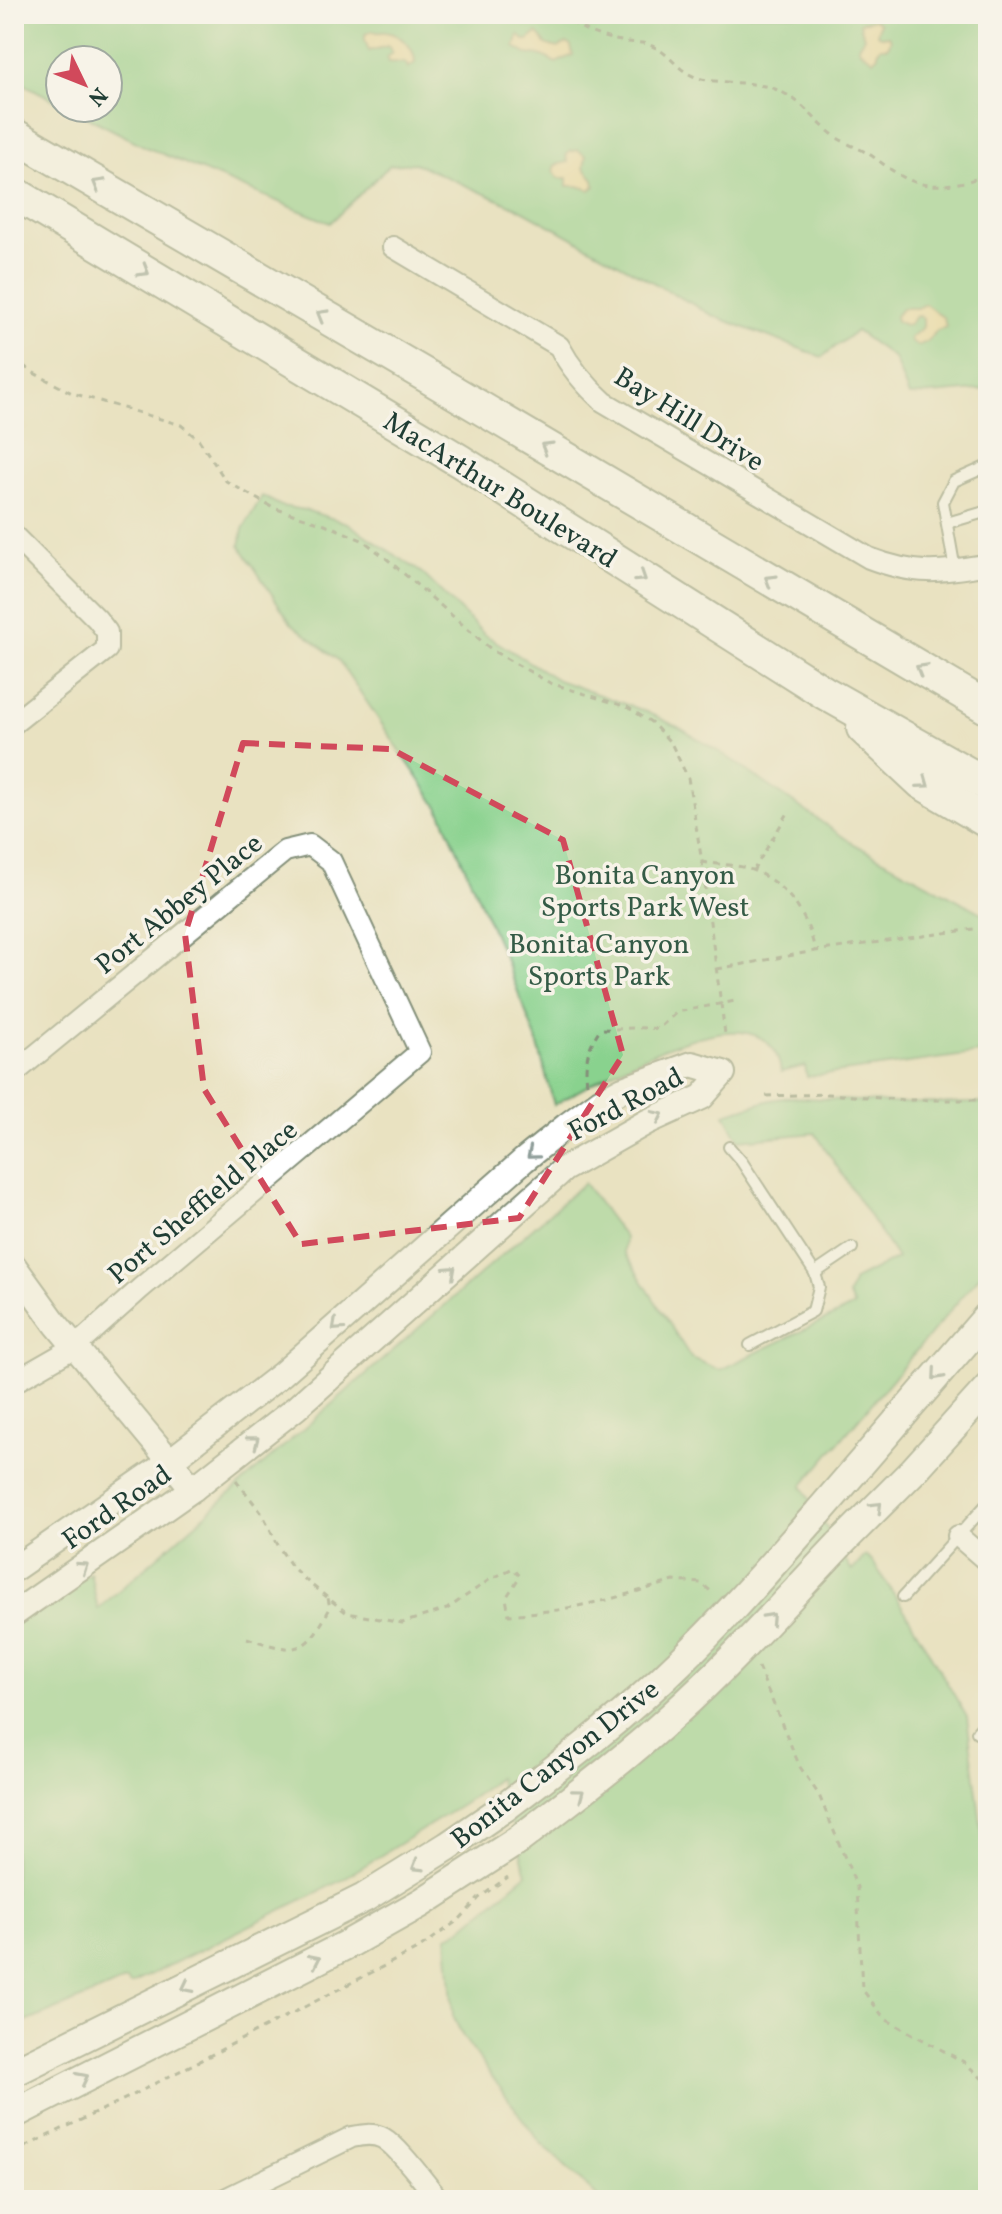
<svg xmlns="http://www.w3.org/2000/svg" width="1002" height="2214" viewBox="0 0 1002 2214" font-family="Vollkorn,serif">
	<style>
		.green { fill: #89d28e; stroke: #548861; stroke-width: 2 }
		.sand { fill: #eeda9e; stroke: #868c69; stroke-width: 2 }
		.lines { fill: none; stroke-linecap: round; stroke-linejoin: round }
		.service-casing { stroke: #84907a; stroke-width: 14 }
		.minor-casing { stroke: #84907a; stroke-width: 24 }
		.tertiary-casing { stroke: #84907a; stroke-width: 28 }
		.secondary-casing { stroke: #84907a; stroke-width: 32 }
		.primary-casing { stroke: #84907a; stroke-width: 36 }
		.path { stroke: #84907a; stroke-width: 3; stroke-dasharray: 6 6; stroke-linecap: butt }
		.service { stroke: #fff; stroke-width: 10 }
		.minor { stroke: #fff; stroke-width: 20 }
		.tertiary { stroke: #fff; stroke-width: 24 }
		.secondary { stroke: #fff; stroke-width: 28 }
		.primary { stroke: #fff; stroke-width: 32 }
		.secondary-bridge-casing { stroke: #84907a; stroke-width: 32; stroke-linecap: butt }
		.secondary-bridge { stroke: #fff; stroke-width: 28 }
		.oneway { stroke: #8f9e9a }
		.marked { fill: none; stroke: #d1495b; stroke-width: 6; stroke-dasharray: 16 10; stroke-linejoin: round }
		.labels { text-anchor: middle; stroke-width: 7; stroke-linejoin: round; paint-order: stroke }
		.street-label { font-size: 28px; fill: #1f3d34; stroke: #f7f3e8 }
		.park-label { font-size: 28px; fill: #345b46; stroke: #f7f3e8 }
	</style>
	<rect width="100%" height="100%" fill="#f7f3e8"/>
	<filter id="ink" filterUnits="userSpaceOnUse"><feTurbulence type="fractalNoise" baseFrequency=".0125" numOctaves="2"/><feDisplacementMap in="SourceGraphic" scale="16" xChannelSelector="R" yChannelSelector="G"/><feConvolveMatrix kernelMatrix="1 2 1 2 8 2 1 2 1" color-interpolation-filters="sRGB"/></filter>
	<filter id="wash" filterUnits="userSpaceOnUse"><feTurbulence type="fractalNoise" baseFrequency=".006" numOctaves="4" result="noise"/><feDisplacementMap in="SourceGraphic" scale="32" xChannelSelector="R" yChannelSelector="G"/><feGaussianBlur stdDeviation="1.8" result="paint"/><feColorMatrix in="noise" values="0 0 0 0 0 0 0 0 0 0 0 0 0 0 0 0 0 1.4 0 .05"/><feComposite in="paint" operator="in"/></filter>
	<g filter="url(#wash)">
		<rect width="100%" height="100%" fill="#e9e2c1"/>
		<!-- green -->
		<g class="green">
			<path d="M14 14H988V389L909 396 894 358 856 331 822 357 714 316 524 211 415 163 390 165 330 223 148 148 70 108H108V60H60V103L14 79Z"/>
			<path d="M262 496 281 506 305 510 347 523 422 573 484 634 558 680 644 711 678 727 726 756 852 843 988 916V1052L807 1077 805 1066 781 1072C769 975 595 1081 554 1105L537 1041 506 961 440 810 339 661 291 623 240 546 243 529Z"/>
			<path d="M789 1097 893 1103H988V1266L802 1486 852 1571 865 1556 873 1562 905 1611 967 1717 988 1878V2200H601L540 2142 463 2037 453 2016 447 1937 461 1929 527 1874 498 1778 465 1803 338 1882 130 1985 127 1980 14 2027V1623L90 1573 98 1609 584 1183 625 1238 624 1252 691 1358 720 1370 854 1306 848 1296 854 1280 897 1258 815 1133 739 1140 725 1114 771 1100Z"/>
		</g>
		<!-- sand -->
		<g class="sand">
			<path d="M874 19 880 23 877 34 880 36H889L891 40 888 47H881L878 50V55L873 60 860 50 858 46 864 37 860 24 861 22Z"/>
			<path d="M372 31C376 33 381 32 385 32 400 34 415 47 415 63L408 68 406 63 389 62 387 57 393 53 388 46 369 51 365 40V34Z"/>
			<path d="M537 33C549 43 538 43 558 48L567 43 571 46 573 55 556 63 543 56 527 54 515 47 519 35 524 40H528Z"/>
			<path d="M578 150 586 156 584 168 594 179 595 186 590 190 578 186H567V178H558L553 171 555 165 568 162 566 156 569 152Z"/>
			<path d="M925 304 944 318 946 327 937 330 927 342 917 346 911 342 910 338 923 327V319L919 316 915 317 909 324 905 325 896 321 895 316 902 308H917Z"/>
		</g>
	</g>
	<g filter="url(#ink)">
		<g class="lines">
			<!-- service casing -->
			<g class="service-casing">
				<g id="service">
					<path d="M947 523 988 511"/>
					<path d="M955 570 943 502 954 481 988 466"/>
					<path d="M729 1147 742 1162 815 1273 852 1248"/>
					<path d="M750 1345 813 1311 819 1287 815 1273"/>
					<path d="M903 1597 988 1503"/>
					<path d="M977 1732 988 1720"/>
				</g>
			</g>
			<!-- minor casing -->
			<g class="minor-casing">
				<g id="minor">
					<path d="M393 247 559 346C571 369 585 385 604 402L869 558C916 576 940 573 988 564"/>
					<path d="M14 536 97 619 107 632V649L14 723"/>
					<path d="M14 1073 285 851 310 845 331 861 420 1052 141 1288 75 1347 14 1382"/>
					<path d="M958 1536 988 1562"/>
					<path d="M223 2200 352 2137C362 2135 373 2133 383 2138 399 2147 426 2185 439 2200"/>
				</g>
			</g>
			<!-- tertiary casing -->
			<g class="tertiary-casing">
				<g id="tertiary">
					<path d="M14 1266 56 1324 193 1489"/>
					<path d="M14 1569 170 1461 282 1374 524 1160 566 1126 600 1101 623 1089 692 1064 723 1073 702 1097 647 1122 564 1169 296 1408 193 1489 14 1614"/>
				</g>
			</g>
			<!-- secondary casing -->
			<g class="secondary-casing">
				<g id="secondary">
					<path d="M818 1513 988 1316"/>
					<path d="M839 1545 914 1470 988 1388"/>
					<path d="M14 2072 364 1898 448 1846 505 1807"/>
					<path d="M14 2114 350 1943 421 1903 517 1841"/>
				</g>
			</g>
			<!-- primary casing -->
			<g class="primary-casing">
				<g id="primary">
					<path d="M14 135 425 375 988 708"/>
					<path d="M14 193 460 461 825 693 988 785"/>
					<path d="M863 728 922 783 988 822"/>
				</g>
			</g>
			<!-- path -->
			<g class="path">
				<path d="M562 14C580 31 604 39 628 42 636 43 644 42 652 46 672 54 677 73 702 79 726 84 752 81 775 89 804 101 810 117 832 134 843 143 857 147 869 154 886 165 901 180 922 184 944 188 968 182 988 175"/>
				<path d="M14 359 32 372 72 393 181 425 199 440 226 481 273 508 325 524 364 541 387 559 493 651 550 683 627 707 651 722 671 743 688 778 702 862 725 1034"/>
				<path d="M702 862C719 865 737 864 752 870 787 884 808 915 815 951L988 927"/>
				<path d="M753 871 788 813"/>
				<path d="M717 969 815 951"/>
				<path d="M587 1083C584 1062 588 1047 600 1029 619 1030 638 1026 658 1029L677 1012 735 1001"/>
				<path d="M766 1096 828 1094 905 1100H988"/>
				<path d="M236 1480 263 1515 280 1549 293 1568 309 1583 347 1613 402 1623 447 1609 489 1580 513 1568 520 1576 506 1598 509 1615 558 1610 607 1600 674 1581 701 1583 713 1593"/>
				<path d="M247 1638C297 1654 305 1656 330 1608L328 1598"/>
				<path d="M758 1667 800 1767 819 1795 857 1887 862 1989 885 2019 964 2062 988 2084"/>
				<path d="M978 1746 988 1838"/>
				<path d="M14 2152 133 2095 421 1947 460 1919 479 1898 508 1877"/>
			</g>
			<!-- service -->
			<use href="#service" class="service"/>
			<!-- minor -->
			<use href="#minor" class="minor"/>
			<!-- tertiary -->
			<use href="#tertiary" class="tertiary"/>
			<!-- secondary -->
			<use href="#secondary" class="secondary"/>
			<!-- primary -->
			<use href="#primary" class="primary"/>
			<!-- secondary-bridge casing -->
			<g class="secondary-bridge-casing">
				<g id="secondary-bridge">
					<path d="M505 1807C566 1761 626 1715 680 1662 729 1615 773 1563 818 1513"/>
					<path d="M517 1841C570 1800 624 1760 673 1715 732 1662 785 1602 839 1545"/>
				</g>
			</g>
			<!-- secondary-bridge -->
			<use href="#secondary-bridge" class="secondary-bridge"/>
		</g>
		<!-- one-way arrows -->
		<defs><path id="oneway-chevron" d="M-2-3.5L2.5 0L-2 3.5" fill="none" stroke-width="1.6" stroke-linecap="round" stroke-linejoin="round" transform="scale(2)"/></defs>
		<g class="oneway">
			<use href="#oneway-chevron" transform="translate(98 184) rotate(-150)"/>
			<use href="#oneway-chevron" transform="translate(144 271) rotate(31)"/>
			<use href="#oneway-chevron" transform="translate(322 315) rotate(-150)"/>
			<use href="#oneway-chevron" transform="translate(546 447) rotate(-149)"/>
			<use href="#oneway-chevron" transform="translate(641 577) rotate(33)"/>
			<use href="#oneway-chevron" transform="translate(770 580) rotate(-149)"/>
			<use href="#oneway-chevron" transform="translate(921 669) rotate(-150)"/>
			<use href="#oneway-chevron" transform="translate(924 783) rotate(36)"/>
			<use href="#oneway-chevron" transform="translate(658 1116) rotate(-26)"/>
			<use href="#oneway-chevron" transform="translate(532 1154) rotate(140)"/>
			<use href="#oneway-chevron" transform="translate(451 1271) rotate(-42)"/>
			<use href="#oneway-chevron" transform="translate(337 1326) rotate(138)"/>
			<use href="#oneway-chevron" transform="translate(937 1375) rotate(131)"/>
			<use href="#oneway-chevron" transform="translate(254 1441) rotate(-38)"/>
			<use href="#oneway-chevron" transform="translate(877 1507) rotate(-45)"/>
			<use href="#oneway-chevron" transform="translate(83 1567) rotate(-34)"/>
			<use href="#oneway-chevron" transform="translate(770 1618) rotate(-47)"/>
			<use href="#oneway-chevron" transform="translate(579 1794) rotate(-37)"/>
			<use href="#oneway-chevron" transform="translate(417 1866) rotate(149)"/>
			<use href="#oneway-chevron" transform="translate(315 1960) rotate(-26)"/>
			<use href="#oneway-chevron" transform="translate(187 1987) rotate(153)"/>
			<use href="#oneway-chevron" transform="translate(83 2078) rotate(-27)"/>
		</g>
	</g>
	<!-- marked area -->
	<path d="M0 0H1002V2214H0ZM243 743 391 749 563 840 623 1055 519 1218 301 1244 204 1089 185 934Z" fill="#e9e2c1" fill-opacity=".55" fill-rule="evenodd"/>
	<path class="marked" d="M243 743 391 749 563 840 623 1055 519 1218 301 1244 204 1089 185 934Z"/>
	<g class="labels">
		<!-- street labels -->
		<g class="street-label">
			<text transform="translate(690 418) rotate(32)" y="10">Bay Hill Drive</text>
			<text transform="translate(501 489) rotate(32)" y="10">MacArthur Boulevard</text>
			<text transform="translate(178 903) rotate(-39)" y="10">Port Abbey Place</text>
			<text transform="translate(625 1103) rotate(-28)" y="10">Ford Road</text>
			<text transform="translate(202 1201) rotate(-40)" y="10">Port Sheffield Place</text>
			<text transform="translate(116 1506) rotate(-35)" y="10">Ford Road</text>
			<text transform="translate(554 1763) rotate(-38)" y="10">Bonita Canyon Drive</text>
		</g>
		<!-- park labels -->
		<g class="park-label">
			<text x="645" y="884">Bonita Canyon<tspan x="645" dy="32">Sports Park West</tspan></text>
			<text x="599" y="953">Bonita Canyon<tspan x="599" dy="32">Sports Park</tspan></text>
		</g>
	</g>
	<!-- margin -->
	<rect width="1002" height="2214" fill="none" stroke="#f7f3e8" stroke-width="48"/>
	<!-- north arrow -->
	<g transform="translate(84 84) rotate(133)"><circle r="38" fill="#f7f3e8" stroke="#a1aaa0" stroke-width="2"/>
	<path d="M0-6L14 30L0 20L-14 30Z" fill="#d1495b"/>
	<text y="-12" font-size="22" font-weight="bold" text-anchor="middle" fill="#1f3d34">N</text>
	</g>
</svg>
